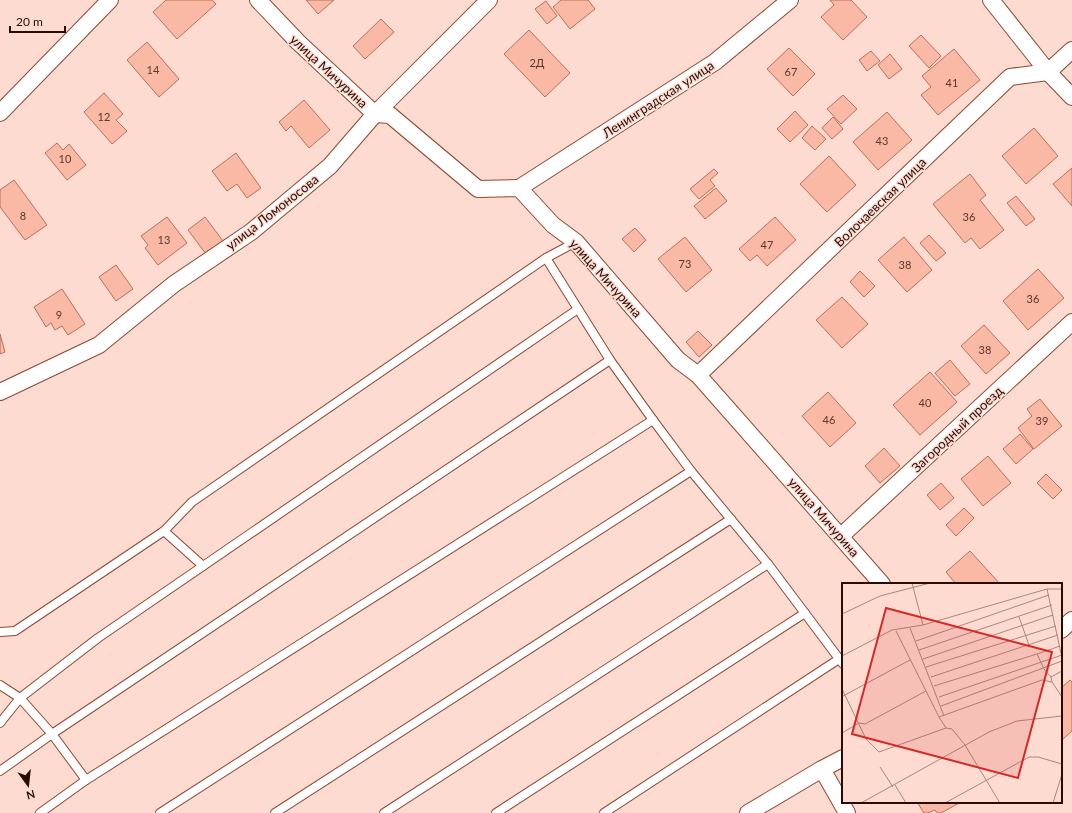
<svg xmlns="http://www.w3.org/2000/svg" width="1072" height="813" viewBox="0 0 1072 813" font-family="Lato,sans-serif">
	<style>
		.building { fill: #fab9a4; stroke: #b96f57 }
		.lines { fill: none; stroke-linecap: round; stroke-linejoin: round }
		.lane-casing { stroke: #8e4831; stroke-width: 10 }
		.street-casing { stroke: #8e4831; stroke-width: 18 }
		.lane { stroke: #fff; stroke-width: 8 }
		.street { stroke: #fff; stroke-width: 16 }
		.labels { text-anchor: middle; stroke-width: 3; stroke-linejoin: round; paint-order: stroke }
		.number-label { font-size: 11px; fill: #5c362c }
		.street-label { font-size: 13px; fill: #280b04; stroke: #fddbd0 }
		.inset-road { fill: none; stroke: #a8887e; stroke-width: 1 }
		.view { fill: #d62828; fill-opacity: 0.15; stroke: #d62828; stroke-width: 2 }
		.inset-edge { fill: none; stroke: #280b04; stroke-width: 2 }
	</style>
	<rect width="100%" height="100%" fill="#fddbd0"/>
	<!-- building -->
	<g class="building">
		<path d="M166 0H212L216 4 177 39 153 12Z"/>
		<path d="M306 0H334L318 14Z"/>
		<path d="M561 0H588L595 9 570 29 553 7Z"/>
		<path d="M830 0H851L867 17 843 40 821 17 834 5Z"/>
		<path d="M546 1 557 16 547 24 535 9Z"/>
		<path d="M381 19 394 32 365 59 353 46Z"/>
		<path d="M529 30 570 73 545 97 504 54Z"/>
		<path d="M921 35 941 56 929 68 909 46Z"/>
		<path d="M147 42 179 79 159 97 127 60Z"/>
		<path d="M789 48 815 74 793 96 767 69Z"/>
		<path d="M954 49 980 80 938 115 921 95 931 87 922 76Z"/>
		<path d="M871 51 880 61 867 71 859 60Z"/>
		<path d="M890 54 902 69 889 79 878 65Z"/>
		<path d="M104 93 123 114 116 120 127 131 112 144 84 112Z"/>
		<path d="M843 95 857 109 841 124 827 109Z"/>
		<path d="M304 100 330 130 309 148 291 126 286 131 279 122Z"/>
		<path d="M795 111 808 125 790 142 777 129Z"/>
		<path d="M887 112 912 140 878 170 853 142Z"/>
		<path d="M833 117 843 129 832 139 822 128Z"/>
		<path d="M812 126 826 139 815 150 802 138Z"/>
		<path d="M1034 128 1058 156 1026 184 1002 156Z"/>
		<path d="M57 143 63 150 69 144 86 165 67 180 45 153Z"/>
		<path d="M236 153 261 188 247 198 237 184 227 191 212 171Z"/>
		<path d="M829 156 856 185 827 212 800 184Z"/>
		<path d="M1072 168V206L1053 184Z"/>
		<path d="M714 169 718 173 710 180 715 186 699 199 690 189Z"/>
		<path d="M970 174 986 195 980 200 1004 230 980 249 971 238 965 243 933 204Z"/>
		<path d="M14 180 47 225 25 240 0 207V190Z"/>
		<path d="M716 188 727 201 705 219 694 206Z"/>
		<path d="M1016 196 1035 219 1026 226 1007 203Z"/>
		<path d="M167 217 187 243 158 265 145 248 148 245 141 236Z"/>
		<path d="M205 217 223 241 206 254 188 230Z"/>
		<path d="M775 217 796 240 767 266 757 255 750 261 739 249Z"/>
		<path d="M635 228 646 240 634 252 622 239Z"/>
		<path d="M929 235 946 253 936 261 920 243Z"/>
		<path d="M685 237 712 270 686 292 658 259Z"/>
		<path d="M904 237 932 270 907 292 878 260Z"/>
		<path d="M116 265 133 289 116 301 99 277Z"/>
		<path d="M1038 269 1064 298 1028 330 1003 301Z"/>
		<path d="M860 271 875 286 864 297 850 282Z"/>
		<path d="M62 289 85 324 68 335 62 326 55 330 51 323 46 327 34 307Z"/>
		<path d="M842 297 868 324 842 348 816 320Z"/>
		<path d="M984 325 1010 353 986 374 961 346Z"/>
		<path d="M698 331 712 345 699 357 686 342Z"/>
		<path d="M0 334 5 352 0 354Z"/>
		<path d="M950 360 970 384 955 396 935 373Z"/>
		<path d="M930 372 957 402 920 435 893 405Z"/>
		<path d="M828 392 856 423 830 447 802 416Z"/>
		<path d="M1040 399 1062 426 1034 449 1018 428 1032 416 1027 409Z"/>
		<path d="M1020 434 1033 449 1016 464 1003 449Z"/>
		<path d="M884 448 900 466 880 483 865 466Z"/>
		<path d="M988 456 1011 483 983 506 961 479Z"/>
		<path d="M1046 474 1062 490 1053 499 1037 483Z"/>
		<path d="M941 483 954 498 940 510 927 495Z"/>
		<path d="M964 508 974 518 956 536 946 525Z"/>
		<path d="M970 551 1000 584H956L946 572Z"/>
		<path d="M1070 680 1072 682V731L1063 739 1061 737V688Z"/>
		<path d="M917 802H961L941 813H937L935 810 928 813H924Z"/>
	</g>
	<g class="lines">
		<!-- lane casing -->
		<g class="lane-casing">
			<g id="lane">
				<path d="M546 258 610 360 653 420 691 471 768 564 843 664"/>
				<path d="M164 531 203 566"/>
				<path d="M0 632 15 631 164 531 192 502 546 258 576 242"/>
				<path d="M0 685 20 698 52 734 86 780 40 813"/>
				<path d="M0 723 20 698 98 638 578 309"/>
				<path d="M0 771 52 734 610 360"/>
				<path d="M86 780 653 420"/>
				<path d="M160 813 691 471"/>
				<path d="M275 813 731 519"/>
				<path d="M384 813 768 564"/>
				<path d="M496 813 805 613"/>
				<path d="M604 813 839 659"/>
			</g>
		</g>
		<!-- street casing -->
		<g class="street-casing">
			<g id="street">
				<path d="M258 0 298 42 375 114 390 115 478 189 519 188 553 225 576 242 678 360 698 375 882 584"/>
				<path d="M991 0 1048 72 1072 97"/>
				<path d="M0 113 110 0"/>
				<path d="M519 188 715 62 790 0"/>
				<path d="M698 375 1010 77 1048 72 1072 50"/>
				<path d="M0 392 99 345 174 284 251 232 330 166 375 114 489 0"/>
				<path d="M841 536 1072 322"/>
				<path d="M1061 630 1072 620"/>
				<path d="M822 769 847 813"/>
				<path d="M748 813 822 769 843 758"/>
			</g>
		</g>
		<!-- lane -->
		<use href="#lane" class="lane"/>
		<!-- street -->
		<use href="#street" class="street"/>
	</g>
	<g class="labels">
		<!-- number labels -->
		<g class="number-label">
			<text x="537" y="67">2Д</text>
			<text x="153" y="74">14</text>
			<text x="791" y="76">67</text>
			<text x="952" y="87">41</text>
			<text x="104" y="121">12</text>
			<text x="882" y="145">43</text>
			<text x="65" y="163">10</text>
			<text x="23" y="220">8</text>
			<text x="969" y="221">36</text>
			<text x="164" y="244">13</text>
			<text x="767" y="249">47</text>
			<text x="685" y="268">73</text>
			<text x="905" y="269">38</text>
			<text x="1033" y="303">36</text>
			<text x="59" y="319">9</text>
			<text x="985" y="354">38</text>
			<text x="925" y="407">40</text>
			<text x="829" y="424">46</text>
			<text x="1042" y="425">39</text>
		</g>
		<!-- street labels -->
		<g class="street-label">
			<text transform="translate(329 71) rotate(43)" y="5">улица Мичурина</text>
			<text transform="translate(658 99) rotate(-33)" y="5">Ленинградская улица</text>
			<text transform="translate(880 202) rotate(-44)" y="5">Волочаевская улица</text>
			<text transform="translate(272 212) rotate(-38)" y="5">улица Ломоносова</text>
			<text transform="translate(606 278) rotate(48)" y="5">улица Мичурина</text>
			<text transform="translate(957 429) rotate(-43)" y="5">Загородный проезд</text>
			<text transform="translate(824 517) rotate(49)" y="5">улица Мичурина</text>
		</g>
	</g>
	<!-- overview -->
	<g transform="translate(842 583)">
		<rect width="220" height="220" fill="#fddbd0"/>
		<path class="inset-road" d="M70 0 81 42M205 6 220 75M0 31 38 13 88 0M177 34 187 62M68 45 102 133M54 48 97 134 104 145 110 146 123 162 158 220M74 58 207 12M77 67 210 22M0 73 50 47 81 42 205 6H220M81 76 211 32M84 84 214 43M89 94 216 52M209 94 202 86 195 71 218 63M210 99 220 114M92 103 195 71M0 106 24 156 37 169 104 145M1 113 68 77M97 114 220 72M99 123 220 78M97 134 200 97 210 99 209 94 220 88M0 150 17 140 23 141 84 108M38 184 51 204M53 202 64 220M19 220 147 149 175 138 220 133M103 220 187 174H196L220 181M211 220 220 191"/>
		<path class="view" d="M44 25 210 69 176 195 10 151Z"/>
		<rect width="220" height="220" class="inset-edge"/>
	</g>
	<!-- north arrow -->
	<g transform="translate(28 785) rotate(165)" stroke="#fddbd0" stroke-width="3" paint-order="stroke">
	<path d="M0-3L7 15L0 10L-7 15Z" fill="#280b04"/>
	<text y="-6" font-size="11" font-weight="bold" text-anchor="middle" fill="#280b04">N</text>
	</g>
	<!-- scale -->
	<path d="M10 26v6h55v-6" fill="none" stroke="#280b04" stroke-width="2"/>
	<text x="16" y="26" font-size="12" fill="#280b04" stroke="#fddbd0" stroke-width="3" paint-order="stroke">20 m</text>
</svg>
